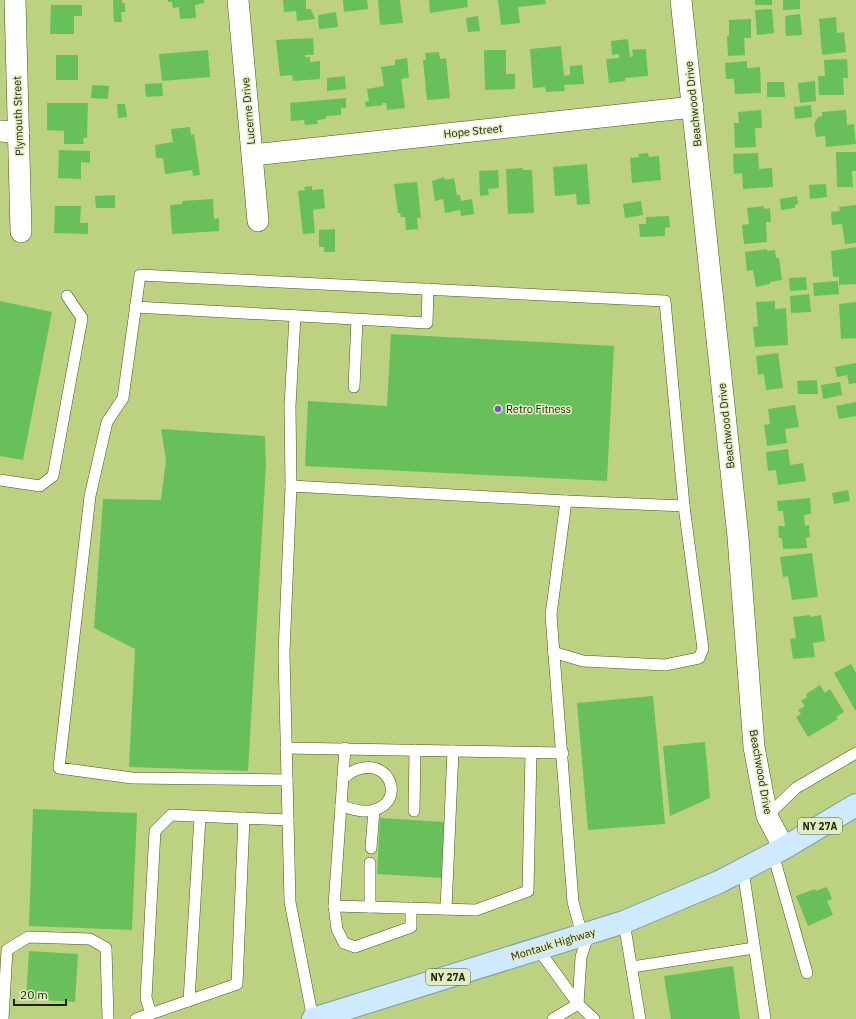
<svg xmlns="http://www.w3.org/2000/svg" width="856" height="1019" viewBox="0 0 856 1019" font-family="'IBM Plex Sans',sans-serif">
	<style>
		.building { fill: #68c05b }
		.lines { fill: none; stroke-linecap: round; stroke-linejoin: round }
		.service-casing { stroke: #495718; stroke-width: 12 }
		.minor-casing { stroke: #495718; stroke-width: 22 }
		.primary-casing { stroke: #7b9ca7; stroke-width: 24 }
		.service { stroke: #fff; stroke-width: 11 }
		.minor { stroke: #fff; stroke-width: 21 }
		.primary { stroke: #ceeaff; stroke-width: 22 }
		.poi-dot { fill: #824dc5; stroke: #e1eec5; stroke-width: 1.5 }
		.labels { text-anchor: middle; stroke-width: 3; stroke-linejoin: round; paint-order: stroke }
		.shield { fill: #e1eec5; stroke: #58613d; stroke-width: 1 }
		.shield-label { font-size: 10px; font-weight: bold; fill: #1d2503 }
		.street-label { font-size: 11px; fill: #1d2503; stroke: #e1eec5 }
		.poi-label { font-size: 11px; fill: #1d2503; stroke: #e1eec5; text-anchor: start }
	</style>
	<rect width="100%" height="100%" fill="#bcd280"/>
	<!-- building -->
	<g class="building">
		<path d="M113 0H122V3H125V12H121L122 22H114Z"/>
		<path d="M168 0H204V3L195 5 196 18 180 19 179 7 173 8 172 2H168Z"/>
		<path d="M283 0H306V9H311L315 19 297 21 296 11 284 12Z"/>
		<path d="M343 0H367L368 9 344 12Z"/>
		<path d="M378 0H400L403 23 380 25Z"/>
		<path d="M429 0H467L468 7 430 13Z"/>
		<path d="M498 0H545L546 4 518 7 520 23 501 25Z"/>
		<rect x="755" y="0" width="17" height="5"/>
		<path d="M783 0H800V9L783 10Z"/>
		<path d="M51 5H82V16H74V34H50Z"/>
		<path d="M772 9 774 33 757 35 755 10Z"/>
		<path d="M336 12 338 27 319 29 318 15Z"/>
		<path d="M800 14 802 35 786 36 785 16Z"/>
		<path d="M478 16 480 31 468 32 466 18Z"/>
		<path d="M836 17 837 33 844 32 846 52 822 55 819 19Z"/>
		<path d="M751 19V38H744L745 55 728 56 727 36H729V20Z"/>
		<path d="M313 38 314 55H305V57H310V62L320 61V79L293 81 292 75 280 76 276 40Z"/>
		<path d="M628 39 630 57 633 56 632 50 646 49 648 76 625 78V81L609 83 606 59 619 58V54L612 55 611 41Z"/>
		<path d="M561 46 564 76 570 75V66L582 65 584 84 564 85 565 91 546 92 545 87 533 88 530 49Z"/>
		<path d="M208 50 210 77 162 81 159 54Z"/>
		<path d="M484 50H506V74H515V89L485 90Z"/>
		<path d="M439 52 440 59 446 58 450 98 427 100 423 60H426L425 53Z"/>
		<rect x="56" y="55" width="22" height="25"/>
		<path d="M407 58 409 78 401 79 405 108 387 110 386 103H382L383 105 366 107 365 102 369 101 367 89 384 86 381 67 395 65V60Z"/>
		<path d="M847 59 848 78H843L844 95H819L818 76H825L824 60Z"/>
		<path d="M747 61V68L760 67 761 93 735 94 734 79H726L725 63Z"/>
		<path d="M345 76 346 89 327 91V78Z"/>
		<path d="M815 81 816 101 800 103 798 83Z"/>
		<path d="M767 82H784L785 97H767Z"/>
		<path d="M162 83 163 96 146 97 145 84Z"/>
		<path d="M92 85 109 86 108 99 91 98Z"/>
		<path d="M346 98V108H341V115L326 116V119L317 120 318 124 305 125 304 120 291 121 290 103Z"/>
		<path d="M47 103H88L87 138H83L84 144H64V131L47 130Z"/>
		<path d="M117 104H125L127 117 118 118Z"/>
		<path d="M811 105 812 117 795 119 794 107Z"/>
		<path d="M761 110 762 128H755L756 147 735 148 734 123H739L738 112Z"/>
		<path d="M846 110 847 125 854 124 856 144 826 147 825 136 816 137 814 124 818 117 822 116V112Z"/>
		<path d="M190 127 191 135 194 134 200 175 193 176 192 170 165 174 163 158H156L155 145 173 142 171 129Z"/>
		<path d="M59 150 90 151V163L81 162V179L58 178Z"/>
		<path d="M836 152H856V171H852L853 187H837Z"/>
		<path d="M648 153 649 157 659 156 661 180 632 183 630 158 639 157 638 154Z"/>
		<path d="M758 153 759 169 772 168 773 187 743 189 742 173 734 174 733 154Z"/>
		<path d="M587 164 590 204 577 205 576 194 555 196 553 167Z"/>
		<path d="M523 168V170H532L534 213 508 214 506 169Z"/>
		<path d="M498 170 499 188 488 189 489 195 480 196 479 171Z"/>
		<path d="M444 177 445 180 454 178 457 195H460L461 201 472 199 474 214 461 216 460 210 445 213 443 199 435 201 432 181Z"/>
		<path d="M417 182 421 218H417L418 229 406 230 405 217H401L400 213H398L394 184Z"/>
		<path d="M826 184 827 197 810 199 809 185Z"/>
		<path d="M312 186V190L323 189 325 208 313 210 315 233 303 234 298 191 305 190 304 187Z"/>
		<path d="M115 195V208H96L95 196Z"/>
		<path d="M797 196 798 204 795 205V208L781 210 780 199Z"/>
		<path d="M213 199 214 219 219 218V231L172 234 170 205 182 204V201Z"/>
		<path d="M641 201 643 215 625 218 623 204Z"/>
		<path d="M856 205V243L845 244 842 224 832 225 831 212 840 211 839 207Z"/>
		<path d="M55 206H81L80 223H88V234L54 233Z"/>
		<path d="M764 206V209L770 208 771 222H766L767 242 744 244 742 225 749 224 747 208Z"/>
		<path d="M669 216 670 227 665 228V236L640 237 639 224H646V217Z"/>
		<path d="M335 229V252H324V247H319V230Z"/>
		<path d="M856 247V284L839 285V277H833L831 251Z"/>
		<path d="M767 249V251L775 250 776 258H779L782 280 770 282V284L756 287 753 270 747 271 745 252Z"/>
		<path d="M806 277 807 290 790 291 789 278Z"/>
		<path d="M838 281 839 294 814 296 813 283Z"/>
		<path d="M809 294 811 312 791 313 790 296Z"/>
		<path d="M0 301 52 312 23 460 0 456Z"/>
		<path d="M775 301V309L786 308 788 345 755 347 753 327 758 326 756 302Z"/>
		<path d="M856 302V338L841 339 839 304Z"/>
		<path d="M391 334 614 346 607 481 305 466 308 401 387 406Z"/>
		<path d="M778 353 783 388 766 390 764 374 758 375 756 356Z"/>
		<path d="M856 363V383L849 384 847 375 837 377 835 367Z"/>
		<path d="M817 380 818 394H798L797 381Z"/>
		<path d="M840 382 842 395 823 399 821 385Z"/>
		<path d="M856 402V416L839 419 836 406Z"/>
		<path d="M795 405 799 427 785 429 787 443 767 446 764 425 770 424 768 409Z"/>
		<path d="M161 429 265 436 266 464 248 771 129 767 135 649 94 628 103 499 161 500 166 460Z"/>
		<path d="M788 449 790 465 803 463 806 481 778 485 776 470 768 471 766 452Z"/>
		<path d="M848 490 850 501 834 504 832 493Z"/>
		<path d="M810 498 811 514 804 515 805 526 809 525 810 537 806 538 807 548 783 549 782 538H779L778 526H785L783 511H778L777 501Z"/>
		<path d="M812 553 818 597 792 600 788 576 783 577 780 557Z"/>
		<path d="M810 615V617L821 615 825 641 813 643 815 657 793 659 790 639 796 638 793 617Z"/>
		<path d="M851 664 856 673V710H855L834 673Z"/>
		<path d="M820 685 825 693 830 689 844 712 836 717 838 719 808 737 796 717 801 714 798 710 805 706 801 701 807 697 806 694Z"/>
		<path d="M653 696 665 824 588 830 577 703Z"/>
		<path d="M705 742 710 798 670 816 663 746Z"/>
		<path d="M33 809 137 813 132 930 29 926Z"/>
		<path d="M380 818 444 822 442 878 377 874Z"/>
		<path d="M827 887 832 899 827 901 833 915 808 926 796 896 815 889 816 891Z"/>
		<path d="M29 951 78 954 75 1002 26 999Z"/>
		<path d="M733 966 740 1019H671L664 976Z"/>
	</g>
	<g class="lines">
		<!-- service casing -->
		<g class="service-casing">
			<g id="service">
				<path d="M135 307 427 323 428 289"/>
				<path d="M354 387 357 320"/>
				<path d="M0 480 40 486 53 476 82 318 67 296"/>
				<path d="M291 486 290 406 295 316"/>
				<path d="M566 501 684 506"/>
				<path d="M286 748 563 753"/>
				<path d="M345 748 334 906 476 910 528 891 531 753"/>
				<path d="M287 780 132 778 59 768 90 496 107 422 123 398 140 275 665 301 684 506 703 649 699 658 665 665 583 661 553 652"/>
				<path d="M341 806C352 809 363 813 374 810 405 802 391 759 359 769 353 770 348 775 343 778"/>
				<path d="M414 811 415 750"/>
				<path d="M767 816 796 788 856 753"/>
				<path d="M371 848 374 810"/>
				<path d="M773 854 807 973"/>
				<path d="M743 870 765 1019"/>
				<path d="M334 906 337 929 344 943 355 947 411 927V908"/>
				<path d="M370 907V863"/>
				<path d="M446 909 453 751"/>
				<path d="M624 922 640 1019"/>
				<path d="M538 949 578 1004 581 957 589 933"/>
				<path d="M632 967 754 948"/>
				<path d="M189 1001 200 817"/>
				<path d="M151 1014 146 998 155 831 171 815 288 820"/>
				<path d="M3 1019 7 950 28 937 90 939 106 948 108 1019"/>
				<path d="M136 1019 237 984 244 818"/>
				<path d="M313 1019 290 902 284 653 291 486 566 501 551 615 573 902 582 935"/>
				<path d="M553 1019 578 1004 594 1019"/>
			</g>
		</g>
		<!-- minor casing -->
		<g class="minor-casing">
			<g id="minor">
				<path d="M15 0 21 232"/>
				<path d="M238 0 258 221"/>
				<path d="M681 0 738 537 754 747 767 816 784 848"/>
				<path d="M0 131 19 133"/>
				<path d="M253 155 693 107"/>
			</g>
		</g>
		<!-- primary casing -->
		<g class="primary-casing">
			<path id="primary" d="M313 1019 624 922 719 882 784 848 856 805"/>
		</g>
		<!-- service -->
		<use href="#service" class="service"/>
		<!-- minor -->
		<use href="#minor" class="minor"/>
		<!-- primary -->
		<use href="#primary" class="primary"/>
	</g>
	<!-- markers -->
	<circle class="poi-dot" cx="498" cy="409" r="4"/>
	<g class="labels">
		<!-- shield labels -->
		<g class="shield">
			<rect x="798" y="818" width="44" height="16" rx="3"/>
			<rect x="426" y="969" width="44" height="16" rx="3"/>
		</g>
		<g class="shield-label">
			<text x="820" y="830">NY 27A</text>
			<text x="448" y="981">NY 27A</text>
		</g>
		<!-- street labels -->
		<g class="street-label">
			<text transform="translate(693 104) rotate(-96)" y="4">Beachwood Drive</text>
			<text transform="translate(248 111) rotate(-95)" y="4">Lucerne Drive</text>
			<text transform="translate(18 116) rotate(-92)" y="4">Plymouth Street</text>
			<text transform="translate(473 131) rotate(-6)" y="4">Hope Street</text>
			<text transform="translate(726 426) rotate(-96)" y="4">Beachwood Drive</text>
			<text transform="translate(761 772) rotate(80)" y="4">Beachwood Drive</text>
			<text transform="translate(553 944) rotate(-17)" y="4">Montauk Highway</text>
		</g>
		<!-- poi labels -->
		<g class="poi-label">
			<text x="506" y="413">Retro Fitness</text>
		</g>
	</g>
	<!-- scale -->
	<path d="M14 999v6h52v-6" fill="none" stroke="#1d2503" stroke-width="2"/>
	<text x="20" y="999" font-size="12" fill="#1d2503" stroke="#e1eec5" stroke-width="3" paint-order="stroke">20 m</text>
</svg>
